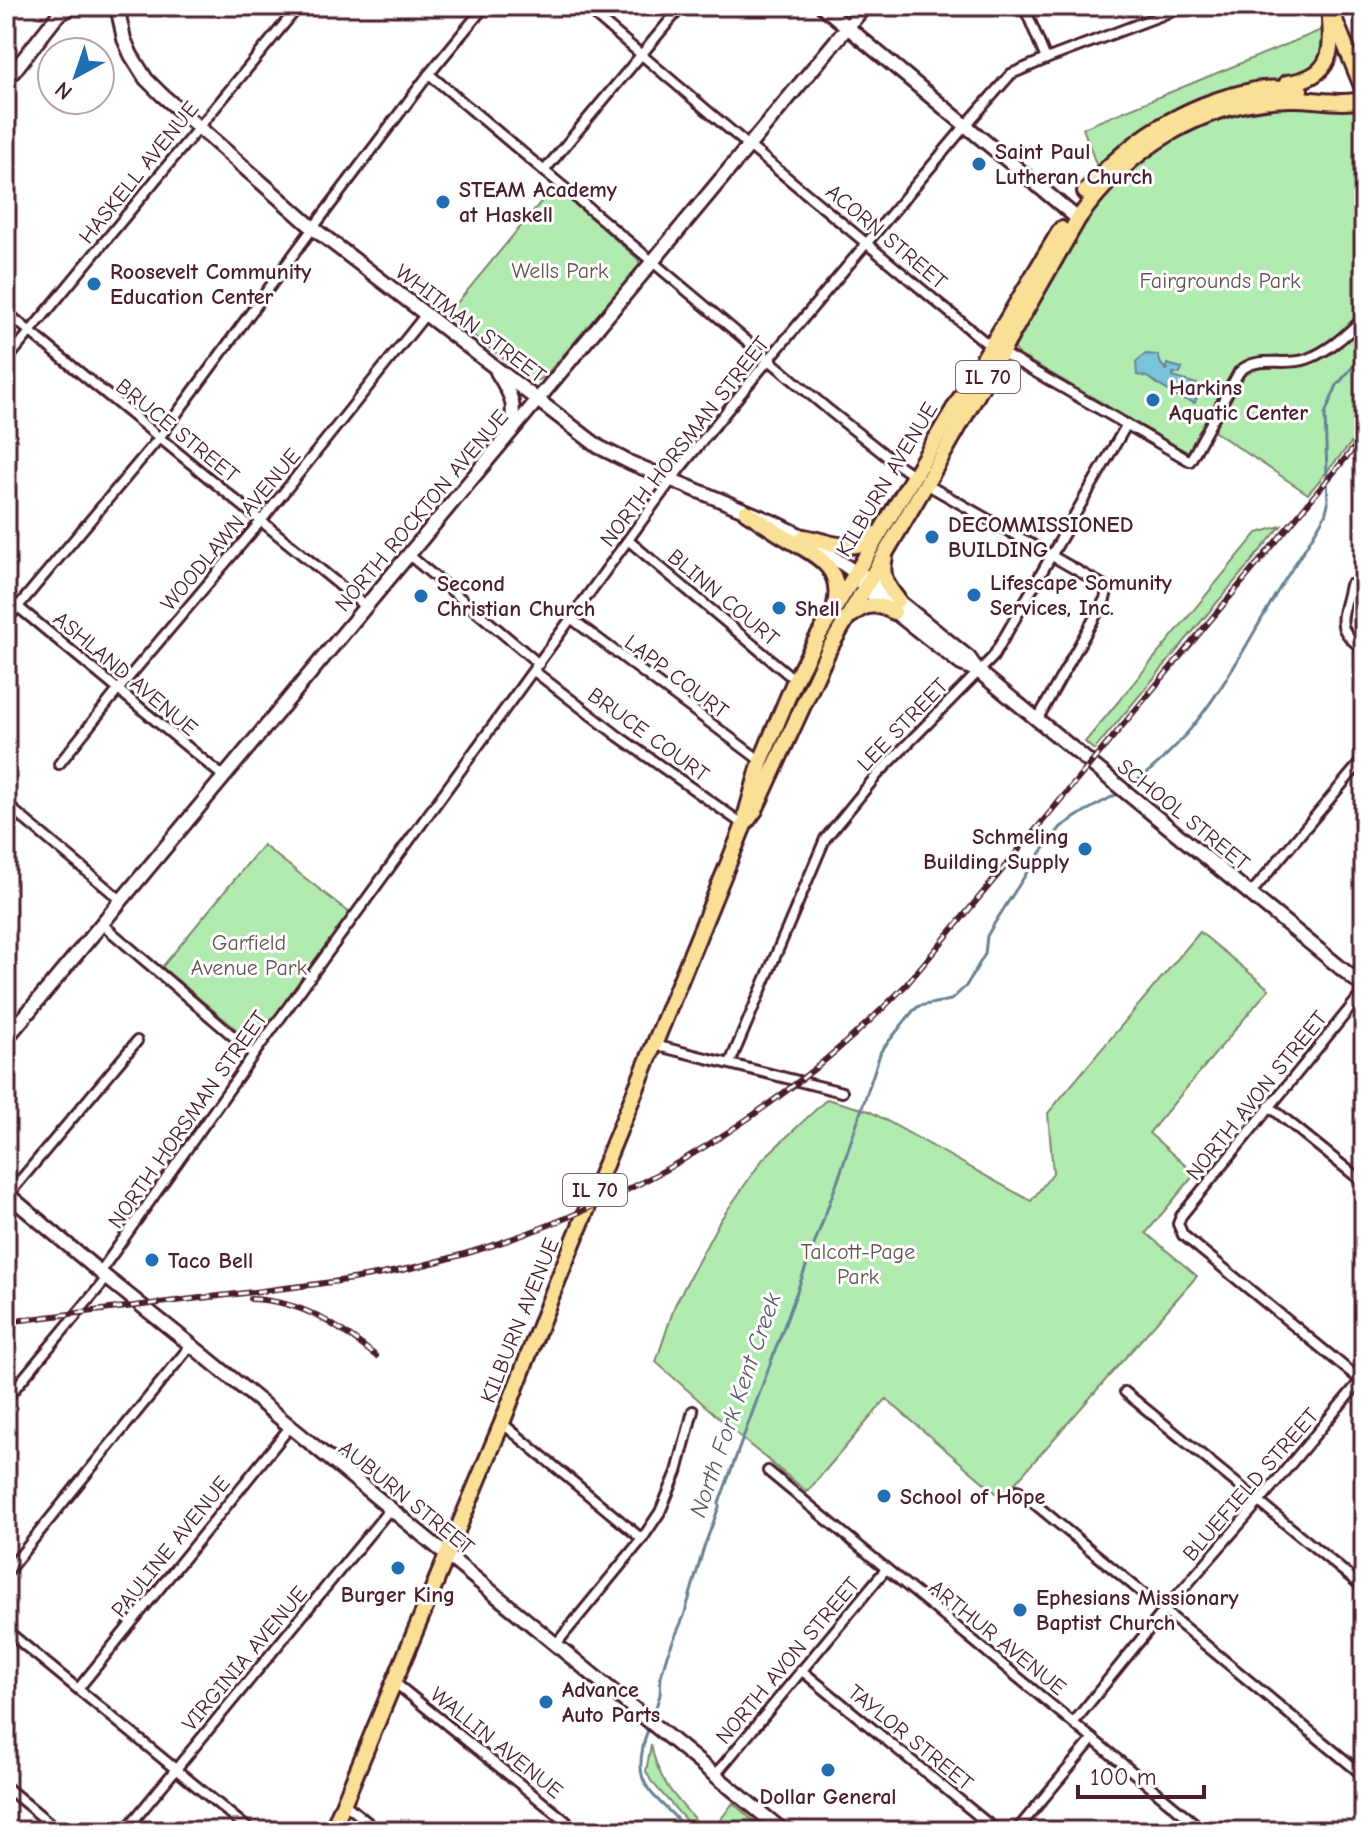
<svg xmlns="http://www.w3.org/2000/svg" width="1370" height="1837" viewBox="0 0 1370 1837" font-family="'Comic Neue',sans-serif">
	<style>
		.green { fill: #b1ebaf; stroke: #7e856d; stroke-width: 2 }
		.water { fill: #7ac4da; stroke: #678294; stroke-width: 2 }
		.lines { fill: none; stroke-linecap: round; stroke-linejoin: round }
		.stream { stroke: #678294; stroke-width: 3 }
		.street-casing { stroke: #4a1f2b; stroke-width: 14 }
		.secondary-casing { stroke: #4a1f2b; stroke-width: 18 }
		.primary-casing { stroke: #4a1f2b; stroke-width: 20 }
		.street { stroke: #fff; stroke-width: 8 }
		.secondary { stroke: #fff; stroke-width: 12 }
		.primary { stroke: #fadf96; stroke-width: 14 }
		.rail-casing { stroke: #4a1f2b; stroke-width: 6 }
		.rail { stroke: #fff; stroke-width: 3; stroke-dasharray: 9; stroke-linecap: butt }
		.poi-dot { fill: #1f6fb2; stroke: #fff; stroke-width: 3 }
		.labels { text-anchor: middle; stroke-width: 6; stroke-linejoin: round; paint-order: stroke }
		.shield { fill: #fff; stroke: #80626b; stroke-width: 2 }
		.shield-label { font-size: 20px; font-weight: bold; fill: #4a1f2b }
		.poi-label { font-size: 22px; font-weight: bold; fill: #4a1f2b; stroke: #fff; text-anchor: start }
		.street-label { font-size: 22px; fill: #4a1f2b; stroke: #fff }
		.park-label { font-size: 22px; fill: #64524c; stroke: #fff }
		.water-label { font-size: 24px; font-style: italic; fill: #5b5968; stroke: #fff }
	</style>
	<rect width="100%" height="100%" fill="#fff"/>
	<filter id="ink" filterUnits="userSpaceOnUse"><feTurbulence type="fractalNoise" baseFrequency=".0125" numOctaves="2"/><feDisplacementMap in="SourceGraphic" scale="16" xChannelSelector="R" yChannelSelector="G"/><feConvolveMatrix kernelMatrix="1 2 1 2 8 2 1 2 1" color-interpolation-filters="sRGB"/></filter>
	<g filter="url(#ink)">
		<!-- green -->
		<g class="green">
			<path d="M1324 29V60L1304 77 1258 82 1232 89 1132 137 1097 167 1083 128Z"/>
			<path d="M1267 105H1334L1364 110V428L1308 494 1206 426 1191 450 1185 451 1018 354 1014 347 1015 342 1079 229 1105 192 1157 146 1204 122Z"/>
			<path d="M554 186 639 260V268L546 375C541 380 538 381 531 380L447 315Z"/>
			<path d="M1281 526 1094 750 1085 742 1257 533Z"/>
			<path d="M263 845 351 914 256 1043 250 1041 162 967Z"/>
			<path d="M1200 932 1269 989 1149 1133 1195 1174 1146 1233 1197 1276 1002 1498 886 1399 807 1492 745 1441 656 1362 675 1305 719 1222 763 1159 827 1099 869 1111 1031 1201 1053 1173 1048 1113Z"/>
			<path d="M651 1745C659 1785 680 1802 705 1831H695L651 1781 646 1771Z"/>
			<path d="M733 1803 764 1830V1831H712Z"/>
		</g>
		<!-- water -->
		<path class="water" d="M1145 354 1158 355 1161 364 1166 370 1168 369 1166 367 1167 364 1182 368 1180 374 1173 373V377L1200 385 1195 403 1177 397 1176 394C1159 389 1152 375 1137 375L1136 362Z"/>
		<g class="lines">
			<!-- stream -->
			<g class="stream">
				<path d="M1125 789C1196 743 1235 665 1276 594 1292 568 1310 542 1325 515L1328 504 1325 414 1337 385 1364 354"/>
				<path d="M652 1719 660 1695 661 1676 667 1655 684 1616 704 1547 719 1507V1503L839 1177 881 1051 913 1011 919 1006 951 1000 966 986 985 954 987 936 994 924 1033 863 1061 827 1082 813 1119 793"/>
				<path d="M649 1726C627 1789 652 1789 688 1831"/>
			</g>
			<!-- street casing -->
			<g class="street-casing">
				<g id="street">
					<path d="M584 6 749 146 990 346 1190 461 1239 372C1257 354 1285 367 1307 359 1329 351 1347 334 1364 318"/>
					<path d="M1024 6 1046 59"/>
					<path d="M429 74 830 411 894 462 913 475"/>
					<path d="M544 171 682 6"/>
					<path d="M6 312 365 606"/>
					<path d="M6 361 299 6"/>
					<path d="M926 484 1108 588 1105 599 1037 720"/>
					<path d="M629 541 795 680"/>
					<path d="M409 555 539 664"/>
					<path d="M1350 585C1343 620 1332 626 1364 650"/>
					<path d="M6 597 224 777"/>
					<path d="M572 619 761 761"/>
					<path d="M6 621 159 438 313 228 429 74 485 6"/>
					<path d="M534 671 618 736 744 825"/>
					<path d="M59 764 118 690 261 521 426 314"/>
					<path d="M6 804 121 900"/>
					<path d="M1251 893 1364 758"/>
					<path d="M102 924 254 1054"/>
					<path d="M1364 991 1181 1216 1178 1224 1183 1235 1364 1383"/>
					<path d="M654 1045 842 1092"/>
					<path d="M730 1063 825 839 877 775 993 657 1127 424"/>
					<path d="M1269 1106 1364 1183"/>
					<path d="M8 1195 137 1041"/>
					<path d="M100 1272 254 1054 681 467 760 370 966 125 1011 74 1046 59 1186 6"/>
					<path d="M1125 1392 1364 1588"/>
					<path d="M6 1399 107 1278"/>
					<path d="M502 1423 642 1539"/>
					<path d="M768 1471 1204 1831"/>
					<path d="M1018 1490 1364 1776"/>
					<path d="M6 1573 191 1345"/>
					<path d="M6 1630 251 1831"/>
					<path d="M556 1644 642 1539 660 1512 677 1472 693 1411"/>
					<path d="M801 1670 997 1831"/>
					<path d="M394 1682 578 1831"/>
					<path d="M78 1689 290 1427"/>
					<path d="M1074 1722 1163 1612 1259 1502 1361 1380"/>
					<path d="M715 1775 886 1569"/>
					<path d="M6 1787 59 1831"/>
					<path d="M344 1803 378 1831"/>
					<path d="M125 1831 390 1509"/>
					<path d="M1016 1831 1093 1739"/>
				</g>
			</g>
			<!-- secondary casing -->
			<g class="secondary-casing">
				<g id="secondary">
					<path d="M117 6 124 39 131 55 146 79 161 94 313 228 599 447 631 463 778 524 804 537 856 573 864 588 961 664 978 671 1364 987"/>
					<path d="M822 6 1078 219"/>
					<path d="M6 81 58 15 74 6"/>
					<path d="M497 372C511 394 519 408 507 433"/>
					<path d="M865 576 870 578 969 658 978 671"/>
					<path d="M6 1039 865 6"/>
					<path d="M6 1193 107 1278 191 1345 783 1831"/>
				</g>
			</g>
			<!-- primary casing -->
			<g class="primary-casing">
				<g id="primary">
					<path d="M1334 18 1364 91"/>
					<path d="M1287 83C1337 77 1332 46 1329 6"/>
					<path d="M1085 192C1128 141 1185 104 1251 91 1266 87 1285 89 1300 90"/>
					<path d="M746 512C759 520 771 529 783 536 812 554 844 564 835 605"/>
					<path d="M804 537C832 542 852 556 876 534"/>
					<path d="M885 557C880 576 887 586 898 600"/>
					<path d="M852 615C867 602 878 604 894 612"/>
					<path d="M746 814 761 761 795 680 816 640 1061 229"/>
					<path d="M332 1831 502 1423 553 1292 744 825 755 810 829 649 926 484 1078 219C1128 148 1202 101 1290 99 1313 98 1343 106 1364 99"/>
				</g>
			</g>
			<!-- street -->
			<use href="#street" class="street"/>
			<!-- secondary -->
			<use href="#secondary" class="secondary"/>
			<!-- primary -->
			<use href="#primary" class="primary"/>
			<!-- rail casing -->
			<g class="rail-casing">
				<g id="rail">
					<path d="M251 1299C303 1301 337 1325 376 1356"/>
					<path d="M6 1322C80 1313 154 1303 228 1295 292 1287 357 1281 420 1266 605 1221 773 1122 906 985L1364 436"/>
				</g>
			</g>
			<!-- rail -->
			<use href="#rail" class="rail"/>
		</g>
	</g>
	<!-- markers -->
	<g class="poi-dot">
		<circle cx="979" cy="164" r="8"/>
		<circle cx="443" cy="202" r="8"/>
		<circle cx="94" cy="284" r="8"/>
		<circle cx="1153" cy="400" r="8"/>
		<circle cx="932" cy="537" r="8"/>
		<circle cx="974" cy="595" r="8"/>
		<circle cx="421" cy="596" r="8"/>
		<circle cx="779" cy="608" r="8"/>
		<circle cx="1085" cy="849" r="8"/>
		<circle cx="152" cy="1260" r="8"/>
		<circle cx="884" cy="1496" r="8"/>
		<circle cx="398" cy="1568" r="8"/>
		<circle cx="1020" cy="1610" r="8"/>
		<circle cx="546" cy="1702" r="8"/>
		<circle cx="828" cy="1770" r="8"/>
	</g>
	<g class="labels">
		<!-- shield labels -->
		<g class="shield">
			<rect x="956" y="361" width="64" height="32" rx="6"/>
			<rect x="563" y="1174" width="64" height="32" rx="6"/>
		</g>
		<g class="shield-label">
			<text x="988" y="384">IL 70</text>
			<text x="595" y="1197">IL 70</text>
		</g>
		<!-- poi labels -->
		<g class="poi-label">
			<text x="995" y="159">Saint Paul<tspan x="995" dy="25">Lutheran Church</tspan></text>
			<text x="459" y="197">STEAM Academy<tspan x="459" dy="25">at Haskell</tspan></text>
			<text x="110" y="279">Roosevelt Community<tspan x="110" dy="25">Education Center</tspan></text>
			<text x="1169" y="395">Harkins<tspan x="1169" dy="25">Aquatic Center</tspan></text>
			<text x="948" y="532">DECOMMISSIONED<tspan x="948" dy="25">BUILDING</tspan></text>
			<text x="990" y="590">Lifescape Somunity<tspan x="990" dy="25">Services, Inc.</tspan></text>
			<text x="437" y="591">Second<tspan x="437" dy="25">Christian Church</tspan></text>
			<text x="795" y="616">Shell</text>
			<text x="1069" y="844" text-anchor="end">Schmeling<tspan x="1069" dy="25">Building Supply</tspan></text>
			<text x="168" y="1268">Taco Bell</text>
			<text x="900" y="1504">School of Hope</text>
			<text x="398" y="1602" text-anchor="middle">Burger King</text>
			<text x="1036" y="1605">Ephesians Missionary<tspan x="1036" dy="25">Baptist Church</tspan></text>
			<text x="562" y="1697">Advance<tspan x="562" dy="25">Auto Parts</tspan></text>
			<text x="828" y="1804" text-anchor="middle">Dollar General</text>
		</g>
		<!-- street labels -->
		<g class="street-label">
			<text transform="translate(138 172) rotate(-51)" y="8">HASKELL AVENUE</text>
			<text transform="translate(887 236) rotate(40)" y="8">ACORN STREET</text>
			<text transform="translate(471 323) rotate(37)" y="8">WHITMAN STREET</text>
			<text transform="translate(178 430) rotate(39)" y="8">BRUCE STREET</text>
			<text transform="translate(684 441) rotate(-52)" y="8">NORTH HORSMAN STREET</text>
			<text transform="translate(886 479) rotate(-59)" y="8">KILBURN AVENUE</text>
			<text transform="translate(421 510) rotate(-50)" y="8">NORTH ROCKTON AVENUE</text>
			<text transform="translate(230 529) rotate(-50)" y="8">WOODLAWN AVENUE</text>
			<text transform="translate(724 597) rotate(40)" y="8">BLINN COURT</text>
			<text transform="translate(126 673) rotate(40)" y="8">ASHLAND AVENUE</text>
			<text transform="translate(677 676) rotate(37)" y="8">LAPP COURT</text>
			<text transform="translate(902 724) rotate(-46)" y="8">LEE STREET</text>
			<text transform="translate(649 734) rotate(36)" y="8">BRUCE COURT</text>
			<text transform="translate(1184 814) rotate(39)" y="8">SCHOOL STREET</text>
			<text transform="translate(1256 1095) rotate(-51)" y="8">NORTH AVON STREET</text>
			<text transform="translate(187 1119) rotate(-55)" y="8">NORTH HORSMAN STREET</text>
			<text transform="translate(519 1320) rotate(-68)" y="8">KILBURN AVENUE</text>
			<text transform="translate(1250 1484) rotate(-49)" y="8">BLUEFIELD STREET</text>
			<text transform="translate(407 1497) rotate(39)" y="8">AUBURN STREET</text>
			<text transform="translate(170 1546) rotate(-51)" y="8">PAULINE AVENUE</text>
			<text transform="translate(998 1637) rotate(39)" y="8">ARTHUR AVENUE</text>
			<text transform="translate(244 1658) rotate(-50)" y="8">VIRGINIA AVENUE</text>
			<text transform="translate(787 1660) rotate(-50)" y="8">NORTH AVON STREET</text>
			<text transform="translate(911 1737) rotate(39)" y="8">TAYLOR STREET</text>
			<text transform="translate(497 1742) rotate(39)" y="8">WALLIN AVENUE</text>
		</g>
		<!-- park labels -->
		<g class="park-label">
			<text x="560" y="278">Wells Park</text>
			<text x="1220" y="288">Fairgrounds Park</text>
			<text x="249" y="950">Garfield<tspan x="249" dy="25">Avenue Park</tspan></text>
			<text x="858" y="1259">Talcott-Page<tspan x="858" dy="25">Park</tspan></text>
		</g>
		<!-- water labels -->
		<g class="water-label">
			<text transform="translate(735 1405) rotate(-71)" y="8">North Fork Kent Creek</text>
		</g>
	</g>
	<!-- margin -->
	<rect width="1370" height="1837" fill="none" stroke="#fff" stroke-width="32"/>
	<rect x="16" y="16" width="1338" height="1805" fill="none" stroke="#4a1f2b" stroke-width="3" filter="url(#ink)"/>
	<!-- north arrow -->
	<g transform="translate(76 76) rotate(220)"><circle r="38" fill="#ffffff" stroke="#b7a5aa" stroke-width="2"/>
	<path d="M0-6L14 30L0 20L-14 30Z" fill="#1f6fb2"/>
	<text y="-12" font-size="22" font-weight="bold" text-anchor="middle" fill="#4a1f2b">N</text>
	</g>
	<!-- scale -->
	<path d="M1078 1785v12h126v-12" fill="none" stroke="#4a1f2b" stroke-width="4"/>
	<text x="1090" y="1785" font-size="24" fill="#4a1f2b" stroke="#ffffff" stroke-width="6" paint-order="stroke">100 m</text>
</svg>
